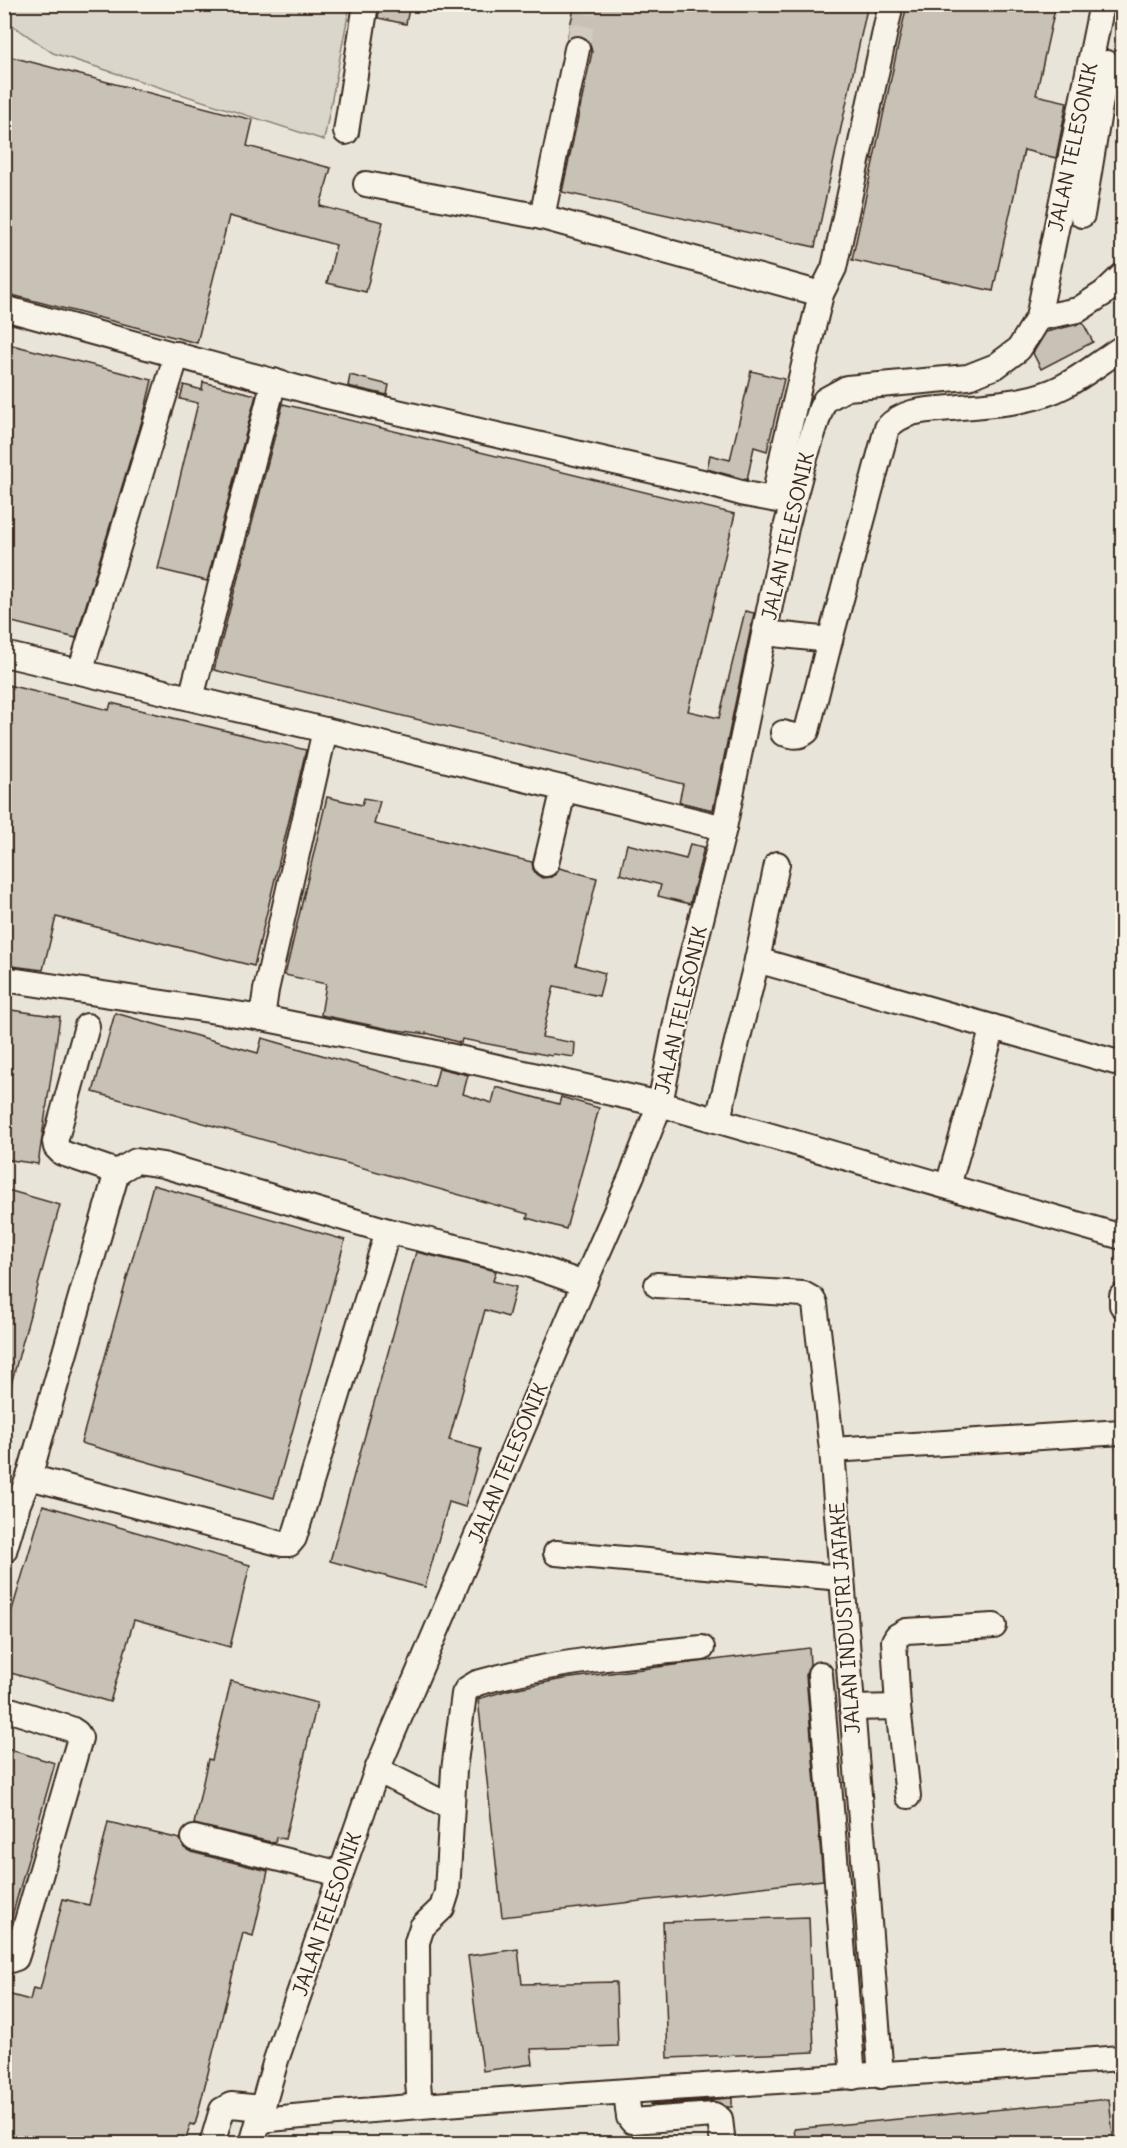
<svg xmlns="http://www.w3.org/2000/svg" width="1127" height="2148" viewBox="0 0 1127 2148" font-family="Delius,sans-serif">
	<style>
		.built { fill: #e9e4d9 }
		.green { fill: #dbd6cb; stroke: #8b8074; stroke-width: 1.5 }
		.building { fill: #c8c1b6; stroke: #3b2a1e; stroke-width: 1.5 }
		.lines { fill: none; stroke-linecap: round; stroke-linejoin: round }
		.minor-tunnel { stroke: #d1cbc0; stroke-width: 24; stroke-dasharray: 24 12; stroke-linecap: butt }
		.minor-casing { stroke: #3b2a1e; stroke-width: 28 }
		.minor { stroke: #f7f3e8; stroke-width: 24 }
		.labels { text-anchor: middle; stroke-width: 4.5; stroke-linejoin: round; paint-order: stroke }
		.street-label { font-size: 20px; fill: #3b2a1e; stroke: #f7f3e8 }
	</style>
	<rect width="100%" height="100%" fill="#f7f3e8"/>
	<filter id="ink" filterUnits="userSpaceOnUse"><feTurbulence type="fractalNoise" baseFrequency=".0167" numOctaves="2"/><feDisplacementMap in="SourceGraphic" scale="12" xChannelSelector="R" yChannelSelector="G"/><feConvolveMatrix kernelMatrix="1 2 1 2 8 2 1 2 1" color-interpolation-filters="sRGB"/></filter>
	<g filter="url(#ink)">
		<!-- built -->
		<path class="built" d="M350 5H1122V2143H5L4 20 53 53 324 140Z"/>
		<!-- green -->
		<path class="green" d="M5 4 350 5 324 140 53 53 5 20Z"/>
		<!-- building -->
		<g class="building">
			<path d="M380 4H410L406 24 378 18Z"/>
			<path d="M575 4H868L815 247 562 192 592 52 590 44 586 38 579 35 572 36 567 39Z"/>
			<path d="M907 4H1056L1036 95 1067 102 1056 158 1024 150 993 291 852 260Z"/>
			<path d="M4 55 253 120 247 146 331 168 320 206 383 222 366 292 327 283 336 245 229 216 197 343 4 293Z"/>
			<path d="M1083 323 1093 342 1041 369 1033 353 1046 332Z"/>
			<path d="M4 343 152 380 144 414 76 638 4 620Z"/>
			<path d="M751 371 784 379 767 451 754 447 747 480 707 469 710 455 730 460Z"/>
			<path d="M350 375 389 385 387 395 348 386Z"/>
			<path d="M203 382 256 395 207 581 158 569 198 403 180 399 184 385 202 390Z"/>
			<path d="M283 404 735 514 688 711 719 718 745 611 754 613 713 810 679 802 683 784 214 670Z"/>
			<path d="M4 684 109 710 111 703 306 750 254 966 56 917 43 970 4 965Z"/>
			<path d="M327 797 362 805 364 798 380 801 374 824 532 862 533 869 536 874 542 878 551 877 556 874 559 868 597 878 576 965 605 973 599 996 554 986 542 1037 575 1043 574 1057 553 1054 552 1056 462 1039 461 1043 426 1033V1034L389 1029 321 1015 326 984 285 975Z"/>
			<path d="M627 844 686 859 690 844 704 847 690 904 658 896 661 885 620 874Z"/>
			<path d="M4 1009 60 1017 38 1164 4 1159Z"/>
			<path d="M115 1013 258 1053 262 1038 434 1087 439 1068 468 1075 463 1094 492 1103 496 1087 559 1104 561 1097 599 1108 566 1229 527 1218 528 1214 93 1092Z"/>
			<path d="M153 1185 345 1240 274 1498 81 1443Z"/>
			<path d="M4 1189 60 1205 9 1392 4 1391Z"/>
			<path d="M416 1252 496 1271 493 1281 516 1287 508 1317 485 1310 449 1440 481 1449 465 1507 449 1502 425 1587 330 1561Z"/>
			<path d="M43 1505 250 1565 230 1647 134 1620 110 1702 4 1671V1637Z"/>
			<path d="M809 1648 810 1664 806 1675 823 1880 502 1917 478 1699 508 1690 563 1679Z"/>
			<path d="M231 1681 317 1703 285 1839 276 1837 275 1843 194 1824 208 1759 212 1760Z"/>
			<path d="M4 1748 55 1763 9 1927 4 1926Z"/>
			<path d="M108 1822 180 1839 184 1848 191 1852 268 1871 253 1936 243 1933 195 2125 190 2124 185 2144H4V1993L30 2000 33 1988 40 1990 63 1899 89 1905Z"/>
			<path d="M809 1917 814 2052 668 2058 663 1922Z"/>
			<path d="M518 1949 522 1984 616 1982 618 2046 531 2049 533 2064 483 2071 468 1956Z"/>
			<path d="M732 2098V2107H727L713 2101 651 2105V2104Z"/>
			<path d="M1109 2099 1114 2144H796L794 2129Z"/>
		</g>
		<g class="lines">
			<!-- minor-tunnel -->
			<path class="minor-tunnel" d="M577 49 586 4"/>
			<!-- minor casing -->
			<g class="minor-casing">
				<g id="minor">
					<path d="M346 132 366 4"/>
					<path d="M366 184 542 217 821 294"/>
					<path d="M1082 215 1107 63"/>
					<path d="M542 217 577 49"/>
					<path d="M4 308 323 395 702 482 745 494 793 503"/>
					<path d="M1038 318 1078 310 1104 293 1122 276"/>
					<path d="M774 499 783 453 821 294 834 268 889 13"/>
					<path d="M765 633 830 640 887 428C904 409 928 410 952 408 990 404 1030 404 1064 386 1085 375 1103 360 1122 348"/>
					<path d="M4 654 325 730 724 828"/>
					<path d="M80 672 177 354"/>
					<path d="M191 698 274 381"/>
					<path d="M783 733C793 736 799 738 807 731L830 640"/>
					<path d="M546 864 564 788"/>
					<path d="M757 960 1122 1064"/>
					<path d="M4 979 262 1018 427 1051 660 1104 1122 1237"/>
					<path d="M262 1018 266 990 325 730"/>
					<path d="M87 1026 55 1142 56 1147 62 1153 117 1172"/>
					<path d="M718 1119 757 960 777 864"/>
					<path d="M948 1186 993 1027"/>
					<path d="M657 1285 803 1294 812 1299 815 1304 832 1450"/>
					<path d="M1122 1296V1305"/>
					<path d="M29 1477 282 1544H289L294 1538 388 1231"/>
					<path d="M4 1551 18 1504 29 1477 117 1172 136 1161 163 1165 388 1231 527 1264 584 1284"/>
					<path d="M556 1553 842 1578"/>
					<path d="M820 1674 853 2077"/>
					<path d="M4 1708 71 1729 77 1733 80 1738 18 1952 16 1958 4 1962"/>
					<path d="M852 1708 898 1707"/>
					<path d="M377 1770 451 1807"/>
					<path d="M908 1796 898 1707 894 1641 897 1636 906 1631 994 1626"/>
					<path d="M194 1838 341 1874"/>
					<path d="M881 2076 832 1450 1122 1432"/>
					<path d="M626 2092 629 2117 632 2121 714 2115 720 2119 723 2144"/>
					<path d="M420 2105 418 2082 417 1942 422 1927 442 1908 447 1892 454 1770 464 1694 467 1689 477 1683C551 1662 626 1655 702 1648"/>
					<path d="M260 2120C547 2093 835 2079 1122 2058"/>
					<path d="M212 2144 222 2110 231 2105 263 2108"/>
					<path d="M252 2144 276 2060 377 1770 584 1284 632 1175 660 1104 680 1003 724 828 786 528 803 464 821 408 825 400 847 388 968 377 996 366 1019 349 1038 318 1102 4"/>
				</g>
			</g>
			<!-- minor -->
			<use href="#minor" class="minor"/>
		</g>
	</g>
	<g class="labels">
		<!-- street labels -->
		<g class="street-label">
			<text transform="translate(1073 147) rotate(-78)" y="7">JALAN TELESONIK</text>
			<text transform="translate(788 536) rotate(-77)" y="7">JALAN TELESONIK</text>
			<text transform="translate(681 1010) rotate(-77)" y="7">JALAN TELESONIK</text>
			<text transform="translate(508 1463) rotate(-67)" y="7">JALAN TELESONIK</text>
			<text transform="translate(845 1618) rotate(-94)" y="7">JALAN INDUSTRI JATAKE</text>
			<text transform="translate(327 1914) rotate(-71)" y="7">JALAN TELESONIK</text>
		</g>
	</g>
	<!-- margin -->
	<rect width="1127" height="2148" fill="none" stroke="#f7f3e8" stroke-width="24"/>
	<rect x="12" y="12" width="1103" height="2124" fill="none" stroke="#3b2a1e" stroke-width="2" filter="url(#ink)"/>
</svg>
